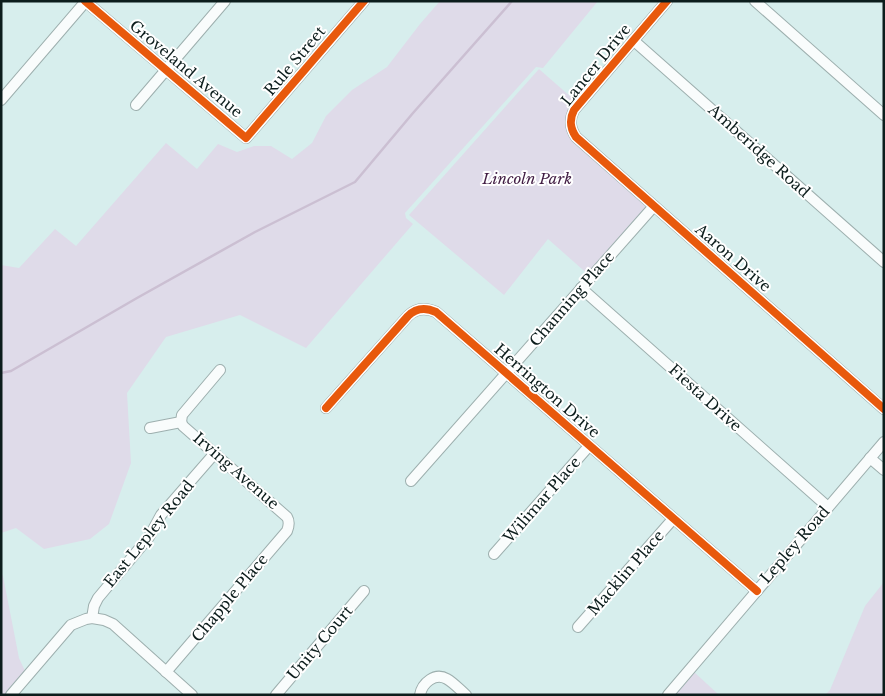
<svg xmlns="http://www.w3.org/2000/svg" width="885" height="696" viewBox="0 0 885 696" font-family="'Libre Baskerville',serif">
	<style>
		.green { fill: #dfdbe9 }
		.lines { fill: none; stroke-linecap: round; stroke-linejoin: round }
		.stream { stroke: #cbbfd2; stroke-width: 2.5 }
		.street-casing { stroke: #9dafae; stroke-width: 12 }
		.street { stroke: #f9fcfc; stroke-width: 10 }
		.cycleway-casing { stroke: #fff; stroke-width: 11 }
		.cycleway { stroke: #e8590c; stroke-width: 8 }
		.labels { text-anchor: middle; stroke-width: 4; stroke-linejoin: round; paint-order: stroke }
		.street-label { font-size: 15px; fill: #0c1d1c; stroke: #fff }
		.park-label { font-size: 15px; font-style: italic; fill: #411d43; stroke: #fff }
	</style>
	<rect width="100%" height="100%" fill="#d7eeed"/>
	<!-- green -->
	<g class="green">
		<path d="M440 1H598L543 68 536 67 405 213 406 218 413 224 306 348 240 315 166 337 127 393 131 463 109 524 90 539 44 549 16 528 1 533V265L19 268 55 229 76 246 166 143 197 169 218 144 237 152 254 146H271L292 159 312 143 326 116 352 90 387 67 420 24Z"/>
		<path d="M539 69 579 104 572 130 654 206 591 277 548 239 504 295 409 215Z"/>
		<path d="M1 573 3 576 19 658 25 671 5 695H1Z"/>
		<path d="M884 582V695H825L830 690 865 606Z"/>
		<path d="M694 672 719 695H675Z"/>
	</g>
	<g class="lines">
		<!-- stream -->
		<path class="stream" d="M1 373 11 371 137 298 255 232 355 182 413 113 512 1"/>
		<!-- street casing -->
		<g class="street-casing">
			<g id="street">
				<path d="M85 1 246 138 364 1"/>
				<path d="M667 1 574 110C569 120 570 128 576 137L884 409"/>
				<path d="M755 1 884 115"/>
				<path d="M633 40 884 262"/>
				<path d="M1 100 86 1"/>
				<path d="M136 105 225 1"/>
				<path d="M581 288 828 507"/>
				<path d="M326 408 408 316C416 308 425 307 436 312L757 591"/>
				<path d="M181 422 182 415 220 370"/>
				<path d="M150 428 181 422"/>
				<path d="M870 458 884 470"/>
				<path d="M411 481 654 206"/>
				<path d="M494 554 589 446"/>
				<path d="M92 618 94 606 98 598 149 537 161 515 215 453"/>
				<path d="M578 627 673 519"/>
				<path d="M166 672 287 531C289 526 290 522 287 517L183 426 181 422"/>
				<path d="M11 695 71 625 86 619 92 618 104 620 113 624 192 695"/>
				<path d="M276 695 364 591"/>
				<path d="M420 695C422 683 435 672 447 679 454 683 460 690 466 695"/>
				<path d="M668 695 884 442"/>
			</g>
		</g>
		<!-- street -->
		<use href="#street" class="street"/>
		<!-- cycleway casing -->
		<g class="cycleway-casing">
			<g id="cycleway">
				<path d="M85 1 246 138 364 1"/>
				<path d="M667 1 574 110C569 120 570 128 576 137L884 409"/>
				<path d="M326 408 408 316C416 308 425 307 436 312L757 591"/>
			</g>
		</g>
		<!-- cycleway -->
		<use href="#cycleway" class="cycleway"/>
	</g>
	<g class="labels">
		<!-- street labels -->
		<g class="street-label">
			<text transform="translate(295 61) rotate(-50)" y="5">Rule Street</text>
			<text transform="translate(596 65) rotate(-51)" y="5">Lancer Drive</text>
			<text transform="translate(186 69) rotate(40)" y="5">Groveland Avenue</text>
			<text transform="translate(759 151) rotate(42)" y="5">Amberidge Road</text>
			<text transform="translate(733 258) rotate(41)" y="5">Aaron Drive</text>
			<text transform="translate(572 299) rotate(-49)" y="5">Channing Place</text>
			<text transform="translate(547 391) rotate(41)" y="5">Herrington Drive</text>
			<text transform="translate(705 398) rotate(42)" y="5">Fiesta Drive</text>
			<text transform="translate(236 471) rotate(41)" y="5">Irving Avenue</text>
			<text transform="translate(542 500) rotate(-49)" y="5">Wilimar Place</text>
			<text transform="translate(149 534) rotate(-51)" y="5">East Lepley Road</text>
			<text transform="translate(795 545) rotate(-49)" y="5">Lepley Road</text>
			<text transform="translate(626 573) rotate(-49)" y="5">Macklin Place</text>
			<text transform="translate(230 598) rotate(-50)" y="5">Chapple Place</text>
			<text transform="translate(320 643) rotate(-50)" y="5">Unity Court</text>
		</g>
		<!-- park labels -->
		<g class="park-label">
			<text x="527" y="184">Lincoln Park</text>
		</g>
	</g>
	<!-- border -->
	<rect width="885" height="696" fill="none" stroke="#0c1d1c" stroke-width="5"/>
</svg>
